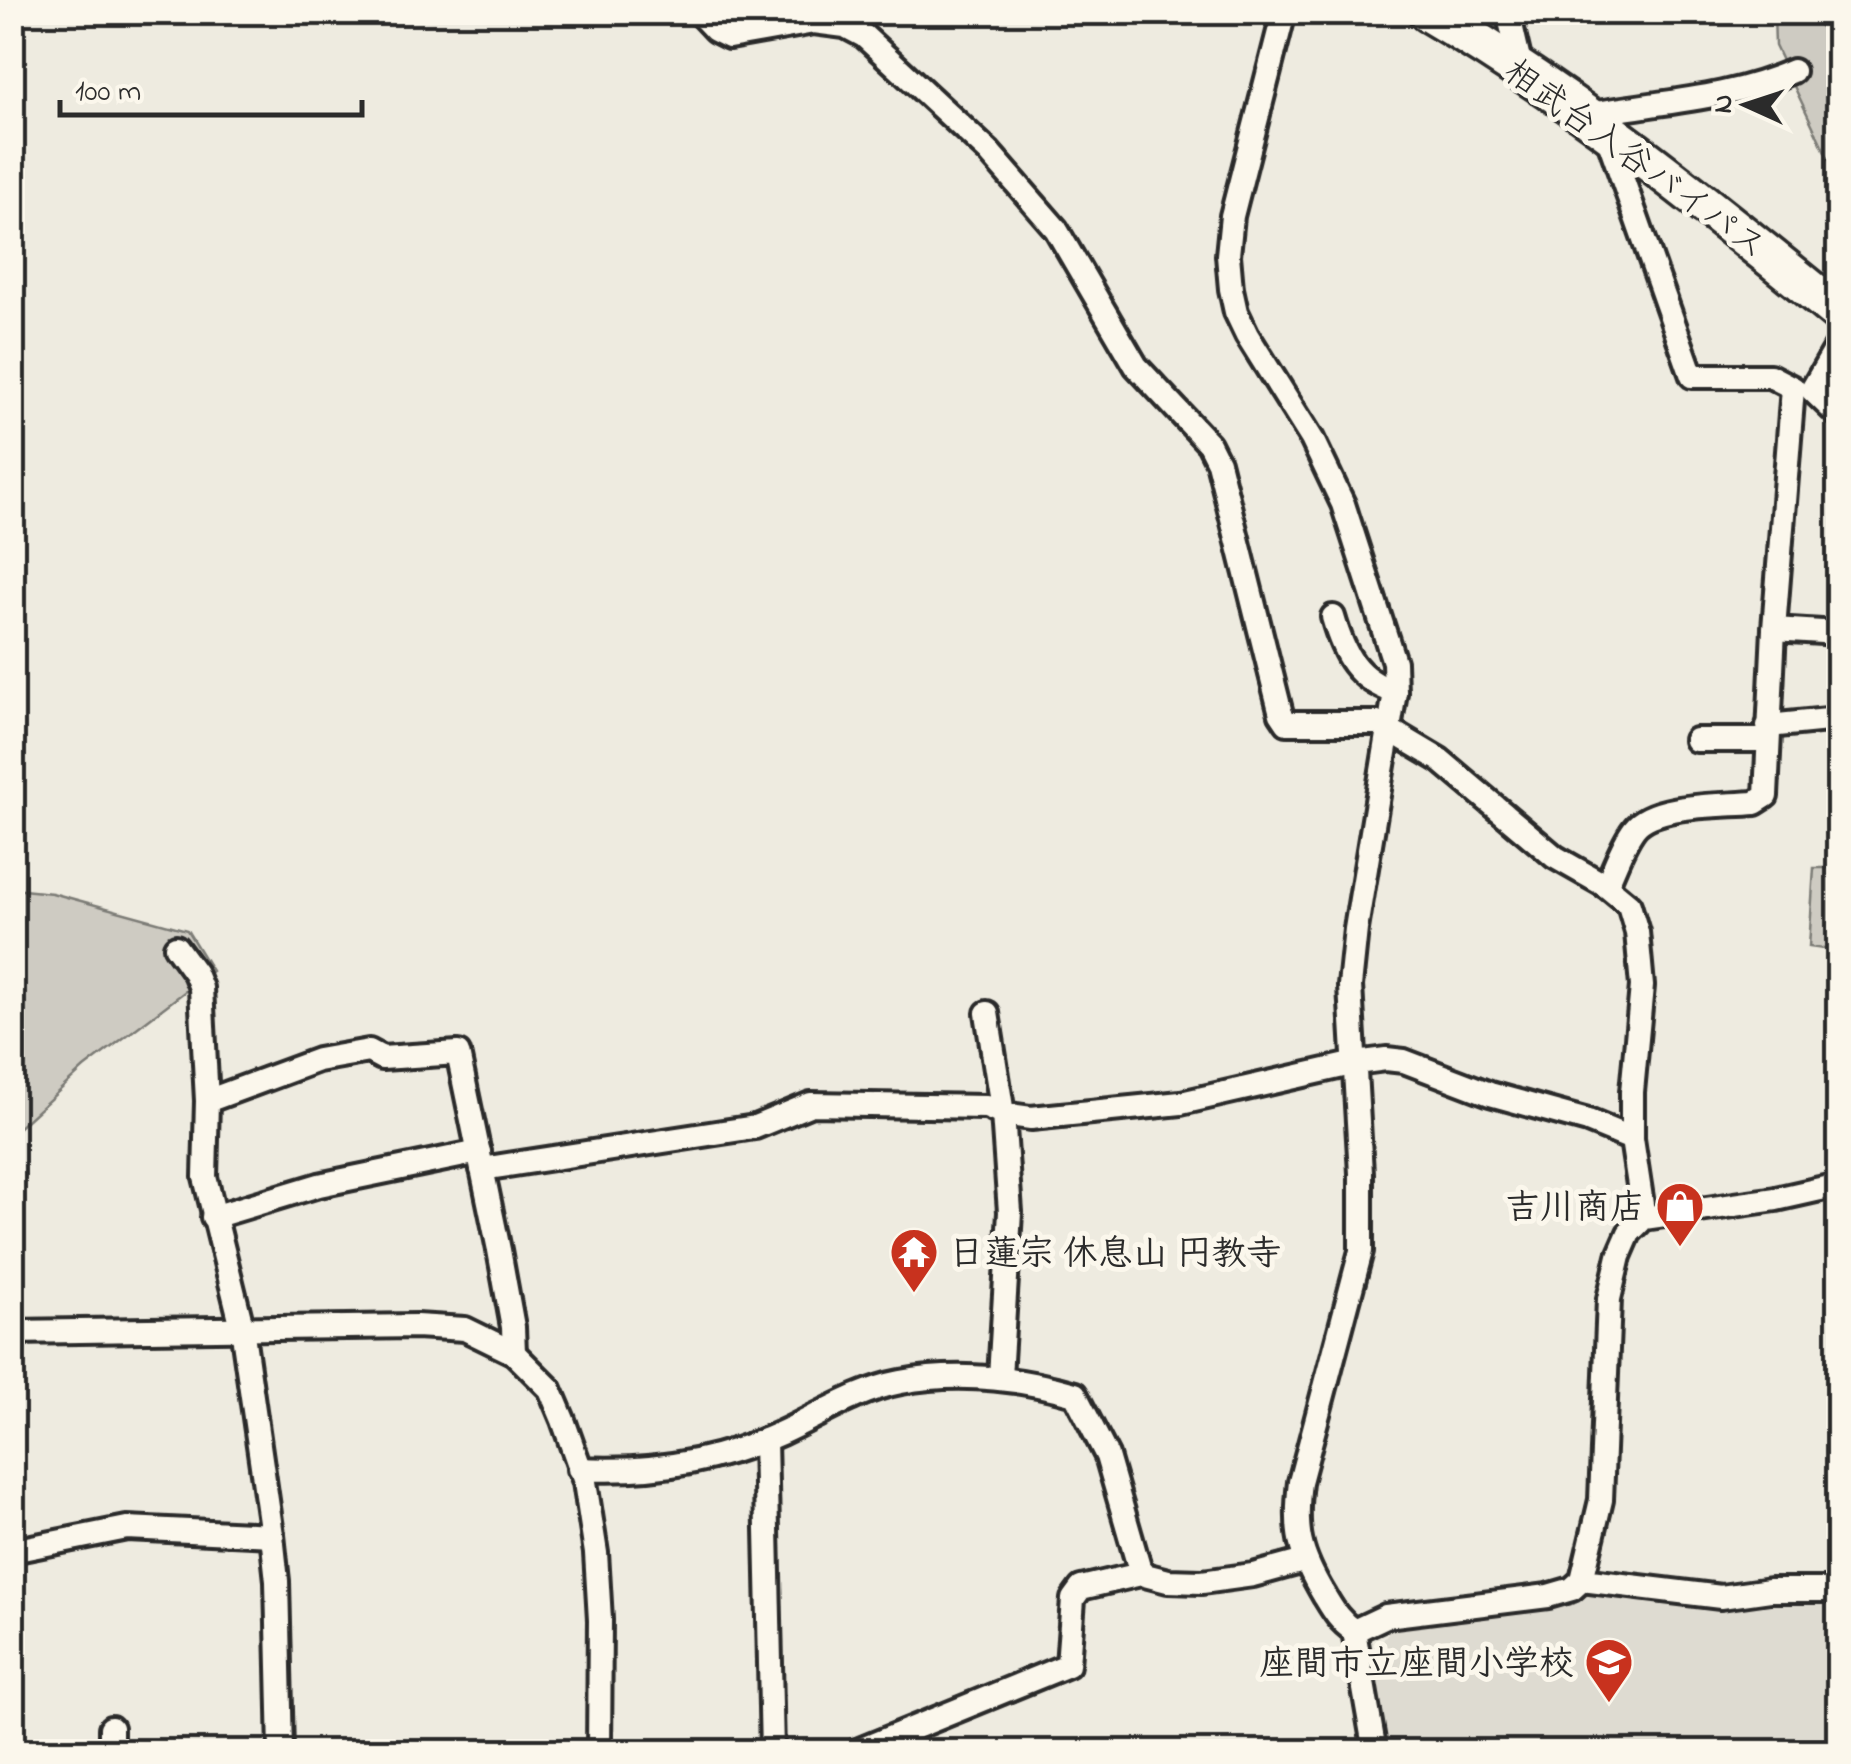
<svg xmlns="http://www.w3.org/2000/svg" width="1851" height="1764" viewBox="0 0 1851 1764" font-family="'Indie Flower','Klee One',sans-serif">
	<style>
		.built { fill: #dedbd1 }
		.green { fill: #cecbc2; stroke: #7c7b76; stroke-width: 2.5 }
		.lines { fill: none; stroke-linecap: round; stroke-linejoin: round }
		.street-casing { stroke: #2b2b2b; stroke-width: 30 }
		.primary-casing { stroke: #2b2b2b; stroke-width: 45 }
		.street { stroke: #fbf7ec; stroke-width: 22 }
		.primary { stroke: #fbf7ec; stroke-width: 38 }
		.labels { text-anchor: middle; stroke-width: 10; stroke-linejoin: round; paint-order: stroke }
		.street-label { font-size: 35px; fill: #2b2b2b; stroke: #fbf7ec }
		.poi-label { font-size: 35px; font-weight: bold; fill: #2b2b2b; stroke: #fbf7ec; text-anchor: end }
	</style>
	<rect width="100%" height="100%" fill="#eeebe0"/>
	<filter id="ink" filterUnits="userSpaceOnUse"><feTurbulence type="fractalNoise" baseFrequency=".01" numOctaves="2"/><feDisplacementMap in="SourceGraphic" scale="20" xChannelSelector="R" yChannelSelector="G"/><feConvolveMatrix kernelMatrix="1 2 1 2 8 2 1 2 1" color-interpolation-filters="sRGB"/></filter>
	<g filter="url(#ink)">
		<!-- built -->
		<path class="built" d="M1587 1595 1725 1602 1838 1597V1751H1389L1371 1656 1393 1626 1543 1607Z"/>
		<!-- green -->
		<g class="green">
			<path d="M1774 13H1808V16L1838 41V179L1775 46Z"/>
			<path d="M1814 868H1838V951L1809 947Z"/>
			<path d="M13 889 52 893 187 930 212 971 84 1068 13 1133Z"/>
		</g>
		<g class="lines">
			<!-- street casing -->
			<g class="street-casing">
				<g id="street">
					<path d="M698 12 715 30 729 37 814 22 845 26 864 36 989 152 1056 229 1136 366 1209 444 1218 462 1281 714 1287 723H1378L1440 760 1555 857 1606 886 1629 905 1637 932 1642 986 1632 1092V1139L1644 1218"/>
					<path d="M1284 12 1232 216 1228 255 1231 289 1236 312 1247 335 1312 439 1343 504 1394 662 1395 692 1356 929 1350 986 1361 1173V1251L1300 1482C1294 1531 1299 1553 1324 1595 1333 1610 1339 1621 1354 1631L1375 1752"/>
					<path d="M1508 12 1522 72"/>
					<path d="M1586 115C1655 102 1728 100 1793 71"/>
					<path d="M1606 132 1692 376H1770L1793 388 1774 629 1766 796 1755 803C1724 806 1653 803 1634 829 1622 845 1615 867 1606 886"/>
					<path d="M1838 345 1812 390 1838 415"/>
					<path d="M1333 617C1344 655 1356 679 1395 692"/>
					<path d="M1774 629 1838 633V627"/>
					<path d="M1768 726 1838 719"/>
					<path d="M1696 740H1768"/>
					<path d="M176 947 195 973 201 988 207 1101 205 1177 242 1327 272 1535 277 1581 281 1752"/>
					<path d="M987 1013 1003 1114 1010 1212 1000 1377"/>
					<path d="M207 1101 318 1060 369 1051 382 1058 458 1053 499 1250 513 1327 514 1353"/>
					<path d="M482 1169 755 1127 811 1104 986 1107 1003 1114 1031 1118 1181 1103 1356 1063 1386 1059 1404 1061 1490 1094 1588 1121 1632 1139"/>
					<path d="M213 1217 319 1185 479 1152"/>
					<path d="M12 1332 416 1326 465 1329 514 1353 550 1389 563 1420 585 1482 596 1553 600 1620 599 1752"/>
					<path d="M765 1440 772 1752"/>
					<path d="M579 1469C648 1473 717 1462 781 1433 820 1415 858 1390 901 1382 960 1371 1018 1378 1075 1394L1107 1456 1141 1574"/>
					<path d="M12 1551 127 1528 272 1535"/>
					<path d="M1582 1580 1721 1597 1770 1590H1838"/>
					<path d="M1354 1631 1386 1616 1548 1596 1572 1589 1582 1580 1601 1500 1609 1299 1619 1256 1629 1233 1644 1218 1776 1199 1838 1185"/>
					<path d="M111 1752V1728"/>
					<path d="M855 1752 1068 1665 1073 1599 1081 1588 1141 1574 1168 1581 1202 1582 1253 1575 1304 1561"/>
				</g>
			</g>
			<!-- primary casing -->
			<g class="primary-casing">
				<path id="primary" d="M1428 12C1575 98 1707 205 1838 312"/>
			</g>
			<!-- street -->
			<use href="#street" class="street"/>
			<!-- primary -->
			<use href="#primary" class="primary"/>
		</g>
	</g>
	<!-- icons -->
	<defs>
		<g id="shop-pin" transform="scale(2.5)"><path d="M0 17L-7.5 6A9.5 9.5 0 1 1 7.5 6Z" fill="#c8321e" stroke="#fbf7ec"/><path d="M-5-2.5h2.3a2.7 3.5 0 0 1 5.4 0H5L5.5 6h-11ZM-1.5-2.5h3a1.5 2.3 0 0 0-3 0Z" fill="#fff"/></g>
		<g id="temple-pin" transform="scale(2.5)"><path d="M0 17L-7.5 6A9.5 9.5 0 1 1 7.5 6Z" fill="#c8321e" stroke="#fbf7ec"/><path d="M0-6L5-2H3V0L6.5 2.5H4V6H1.5V3h-3V6H-4V2.5H-6.5L-3 0V-2H-5Z" fill="#fff"/></g>
		<g id="school-pin" transform="scale(2.5)"><path d="M0 17L-7.5 6A9.5 9.5 0 1 1 7.5 6Z" fill="#c8321e" stroke="#fbf7ec"/><path d="M0-5L7-2L0 1L-7-2ZM-4 1L0 2.5L4 1V4Q0 6-4 4Z" fill="#fff"/></g>
	</defs>
	<g fill-rule="evenodd">
		<use href="#shop-pin" x="1680" y="1206"/>
		<use href="#temple-pin" x="914" y="1252"/>
		<use href="#school-pin" x="1609" y="1662"/>
	</g>
	<g class="labels">
		<!-- street labels -->
		<g class="street-label">
			<text transform="translate(1636 158) rotate(36)" y="12">相武台入谷バイパス</text>
		</g>
		<!-- poi labels -->
		<g class="poi-label">
			<text x="1645" y="1218">吉川商店</text>
			<text x="949" y="1264" text-anchor="start">日蓮宗 休息山 円教寺</text>
			<text x="1574" y="1674">座間市立座間小学校</text>
		</g>
	</g>
	<!-- margin -->
	<rect width="1851" height="1764" fill="none" stroke="#fbf7ec" stroke-width="50"/>
	<rect x="25" y="25" width="1801" height="1714" fill="none" stroke="#2b2b2b" stroke-width="4" filter="url(#ink)"/>
	<!-- north arrow -->
	<g transform="translate(1746 105) rotate(273)" stroke="#fbf7ec" stroke-width="8" paint-order="stroke">
	<path d="M0-8L18 38L0 25L-18 38Z" fill="#2b2b2b"/>
	<text y="-15" font-size="28" font-weight="bold" text-anchor="middle" fill="#2b2b2b">N</text>
	</g>
	<!-- scale -->
	<path d="M60 100v15h302v-15" fill="none" stroke="#2b2b2b" stroke-width="5"/>
	<text x="75" y="100" font-size="30" fill="#2b2b2b" stroke="#fbf7ec" stroke-width="8" paint-order="stroke">100 m</text>
</svg>
